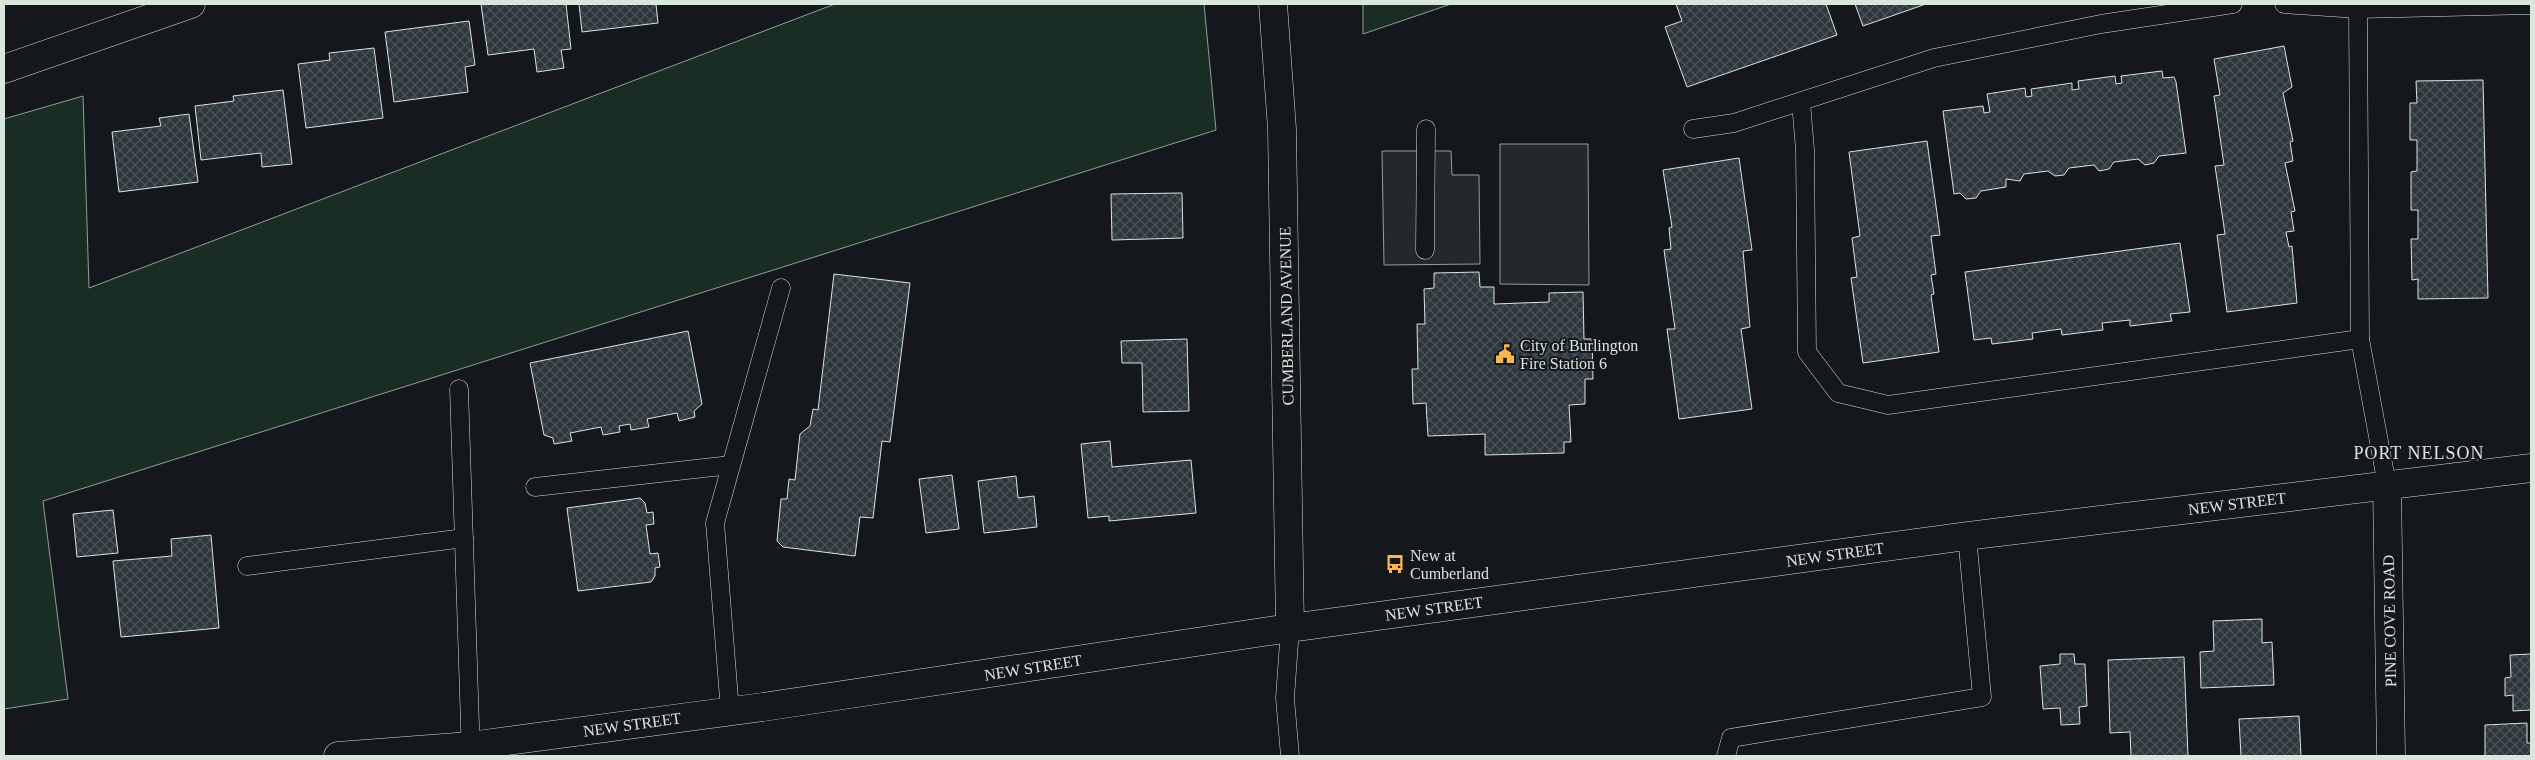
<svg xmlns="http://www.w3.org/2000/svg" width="2535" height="760" viewBox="0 0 2535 760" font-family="Georgia,serif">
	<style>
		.green { fill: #1a2d24; stroke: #939e99 }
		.parking { fill: #24282b; stroke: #939e99 }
		.building { fill: url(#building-cross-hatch); stroke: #d8e6dc }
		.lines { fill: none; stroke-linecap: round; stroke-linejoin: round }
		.lane-casing { stroke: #d8e6dc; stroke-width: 19 }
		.street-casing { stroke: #d8e6dc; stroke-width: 29 }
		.secondary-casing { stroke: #d8e6dc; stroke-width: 29 }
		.lane { stroke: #14181c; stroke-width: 18 }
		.street { stroke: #14181c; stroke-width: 28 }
		.secondary { stroke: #14181c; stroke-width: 28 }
		.labels { text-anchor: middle; stroke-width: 4; stroke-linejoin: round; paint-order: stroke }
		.street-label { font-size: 16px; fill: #d8e6dc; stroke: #14181c }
		.poi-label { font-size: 16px; fill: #d8e6dc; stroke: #14181c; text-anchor: start }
		.neighbourhood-label { font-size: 18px; letter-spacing: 1px; fill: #d8e6dc; stroke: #14181c }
	</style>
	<defs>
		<pattern id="building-cross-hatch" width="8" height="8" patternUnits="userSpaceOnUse" patternTransform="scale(1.25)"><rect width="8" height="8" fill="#2c363c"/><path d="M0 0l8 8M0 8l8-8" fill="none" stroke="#4a5358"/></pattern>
	</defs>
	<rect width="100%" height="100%" fill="#14181c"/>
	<!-- green -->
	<g class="green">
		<path d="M835 4H1204L1216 130 43 501 68 699 4 709V119L83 96 89 288Z"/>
		<path d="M1363 4H1451L1363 34Z"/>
	</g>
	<!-- parking -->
	<g class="parking">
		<path d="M1500 144H1588L1589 285 1500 284Z"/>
		<path d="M1382 151H1451L1452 175H1479L1480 264 1384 265Z"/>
	</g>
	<!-- building -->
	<g class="building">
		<path d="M481 4H566L571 49 561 50 564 68 537 72 534 49 488 55Z"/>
		<path d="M579 4H656L658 23 582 32Z"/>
		<path d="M1676 4H1826L1837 35 1687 87 1665 27 1682 21Z"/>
		<path d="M1855 4H1926L1863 26Z"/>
		<path d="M469 21 475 65 465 67 468 92 394 102 385 32Z"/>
		<path d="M2284 46 2292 87 2283 93 2293 141 2290 142 2293 161 2285 163 2295 211 2291 212 2294 231 2286 232 2289 247 2292 246 2297 303 2227 312 2217 235 2225 234 2215 166 2224 165 2214 96 2220 95 2214 59Z"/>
		<path d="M374 48 383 118 306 128 298 64 330 60 329 53Z"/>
		<path d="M2162 71 2163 78 2174 77 2176 82 2186 153 2159 156 2154 163 2145 165 2138 159 2114 162 2109 169 2099 171 2094 165 2069 168 2064 175 2055 176 2048 171 2024 174 2020 181 2006 179V187L1981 191 1976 198 1966 199 1960 193 1954 194 1943 111 1983 106 1984 113 1990 112 1987 94 2025 88 2026 97 2032 96 2031 89 2072 83V90L2079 89 2078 81 2115 76 2116 84 2122 83 2121 76Z"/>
		<path d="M2483 80 2488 298 2418 299V279L2412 280 2411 239H2418V210H2411V172L2417 171V140H2410V103H2417L2416 81Z"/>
		<path d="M283 90 292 164 262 167 261 153 201 160 195 106 234 101 233 96Z"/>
		<path d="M189 114 198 182 119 192 112 132 161 126 159 118Z"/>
		<path d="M1927 141 1940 235 1931 236 1936 274 1931 275 1934 294 1931 295 1939 352 1863 363 1851 278 1857 277 1852 238 1860 236 1849 152Z"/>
		<path d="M1739 158 1752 250 1743 251 1750 327 1741 329 1752 409 1679 419 1667 329H1675L1664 250 1671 249 1669 228 1672 227 1663 170Z"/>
		<path d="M1182 193 1183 238 1112 240 1111 194Z"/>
		<path d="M2180 243 2190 312 2170 314 2172 321 2130 326V320L2102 323 2103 330 2062 335 2061 329 2032 333 2033 339 1992 344 1991 338 1974 340 1965 272Z"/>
		<path d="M1479 272 1480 287H1494V304L1549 302V293L1583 292 1584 339H1592L1593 379H1585V404L1569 405 1571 442H1564V453L1485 455V434L1428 436 1426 403 1413 404 1412 369H1418L1417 324H1425L1424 289 1434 288V273Z"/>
		<path d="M834 274 910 283 890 442 882 441 873 518 860 517 855 556 783 547 777 541 781 499H787L789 479 795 480 800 434 810 426 813 409 818 410Z"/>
		<path d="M688 331 702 404 694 411 695 417 679 421 677 413 647 419 649 427 631 430 630 424 619 426 620 432 603 435 601 427 570 433 572 441 554 444 553 438 544 435 530 363Z"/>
		<path d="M1187 339 1189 411 1143 412 1142 363H1122L1121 341Z"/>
		<path d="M1110 441 1112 467 1191 460 1196 513 1109 521V516L1088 518 1081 444Z"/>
		<path d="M952 475 959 529 926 533 919 479Z"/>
		<path d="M1016 476 1018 498 1034 496 1037 527 984 533 978 481Z"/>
		<path d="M640 498 645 503 647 513 653 512 654 524 646 525 650 554 658 553 660 567 655 568V576L651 582 578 591 567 508Z"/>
		<path d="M113 510 118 553 77 557 73 514Z"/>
		<path d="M211 535 219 628 121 637 113 561 172 556 171 539Z"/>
		<path d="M2262 619V643L2272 642 2274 685 2201 688 2200 652 2214 651 2213 621Z"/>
		<path d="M2060 654H2074L2075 664H2085L2087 706 2079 707 2080 724 2061 725 2060 708 2043 709 2040 666 2060 664Z"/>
		<path d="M2531 654V710L2513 711V695L2505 696V678L2511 677 2510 655Z"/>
		<path d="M2184 657 2188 756H2131L2130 732 2110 733 2108 660Z"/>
		<path d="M2299 716 2301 756H2241L2239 719Z"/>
		<path d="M2527 723V743H2531V756H2485V725Z"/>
	</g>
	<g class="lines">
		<!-- lane casing -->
		<g class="lane-casing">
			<g id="lane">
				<path d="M2284 4 2358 9 2531 5"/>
				<path d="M2358 9 2360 339 2387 485"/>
				<path d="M1801 102 1805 150 1807 352 1838 393 1888 405 2360 339"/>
				<path d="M1693 129 1734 123 1934 58 2101 24 2233 4"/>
				<path d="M1425 250 1426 129"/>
				<path d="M459 389 471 756"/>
				<path d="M535 487 731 465"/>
				<path d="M247 566 464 538"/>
				<path d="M1290 628 1285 698 1290 756"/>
				<path d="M730 711 715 523 781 288"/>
				<path d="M1726 756 1731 738 1982 697 1967 536"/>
			</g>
		</g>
		<!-- street casing -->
		<g class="street-casing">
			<g id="street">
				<path d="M4 69 191 4"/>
				<path d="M2387 485 2391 756"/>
			</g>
		</g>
		<!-- secondary casing -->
		<g class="secondary-casing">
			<g id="secondary">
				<path d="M1273 4 1282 129 1290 628"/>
				<path d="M338 756 470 746 763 707 1290 628 1967 536 2531 468"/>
			</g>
		</g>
		<!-- lane -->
		<use href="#lane" class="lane"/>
		<!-- street -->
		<use href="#street" class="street"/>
		<!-- secondary -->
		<use href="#secondary" class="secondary"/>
	</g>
	<!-- icons -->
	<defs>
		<g id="civic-bare" transform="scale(1.5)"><path d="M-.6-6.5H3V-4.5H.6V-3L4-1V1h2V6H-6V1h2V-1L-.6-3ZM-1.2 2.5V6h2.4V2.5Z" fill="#ffb74d" stroke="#14181c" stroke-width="2.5" paint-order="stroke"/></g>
		<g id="bus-bare" transform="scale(1.5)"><path d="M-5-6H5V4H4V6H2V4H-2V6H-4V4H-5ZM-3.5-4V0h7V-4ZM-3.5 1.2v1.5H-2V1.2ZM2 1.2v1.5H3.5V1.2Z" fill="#ffb74d" stroke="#14181c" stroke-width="2.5" paint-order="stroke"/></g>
	</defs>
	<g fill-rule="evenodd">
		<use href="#civic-bare" x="1505" y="354"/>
		<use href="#bus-bare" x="1395" y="564"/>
	</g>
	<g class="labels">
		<!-- street labels -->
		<g class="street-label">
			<text transform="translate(1286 316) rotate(-91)" y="6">CUMBERLAND AVENUE</text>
			<text transform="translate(2237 503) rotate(-7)" y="6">NEW STREET</text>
			<text transform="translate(1835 554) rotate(-8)" y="6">NEW STREET</text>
			<text transform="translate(1434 608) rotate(-8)" y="6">NEW STREET</text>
			<text transform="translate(2389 621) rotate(-91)" y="6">PINE COVE ROAD</text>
			<text transform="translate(1033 667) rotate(-9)" y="6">NEW STREET</text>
			<text transform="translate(632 724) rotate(-8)" y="6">NEW STREET</text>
		</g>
		<!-- poi labels -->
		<g class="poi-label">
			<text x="1520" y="351">City of Burlington<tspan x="1520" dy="18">Fire Station 6</tspan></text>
			<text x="1410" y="561">New at<tspan x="1410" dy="18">Cumberland</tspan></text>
		</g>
		<!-- neighbourhood labels -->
		<g class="neighbourhood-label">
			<text x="2419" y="459">PORT NELSON</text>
		</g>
	</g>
	<!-- border -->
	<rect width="2535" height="760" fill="none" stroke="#d8e6dc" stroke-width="10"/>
</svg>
